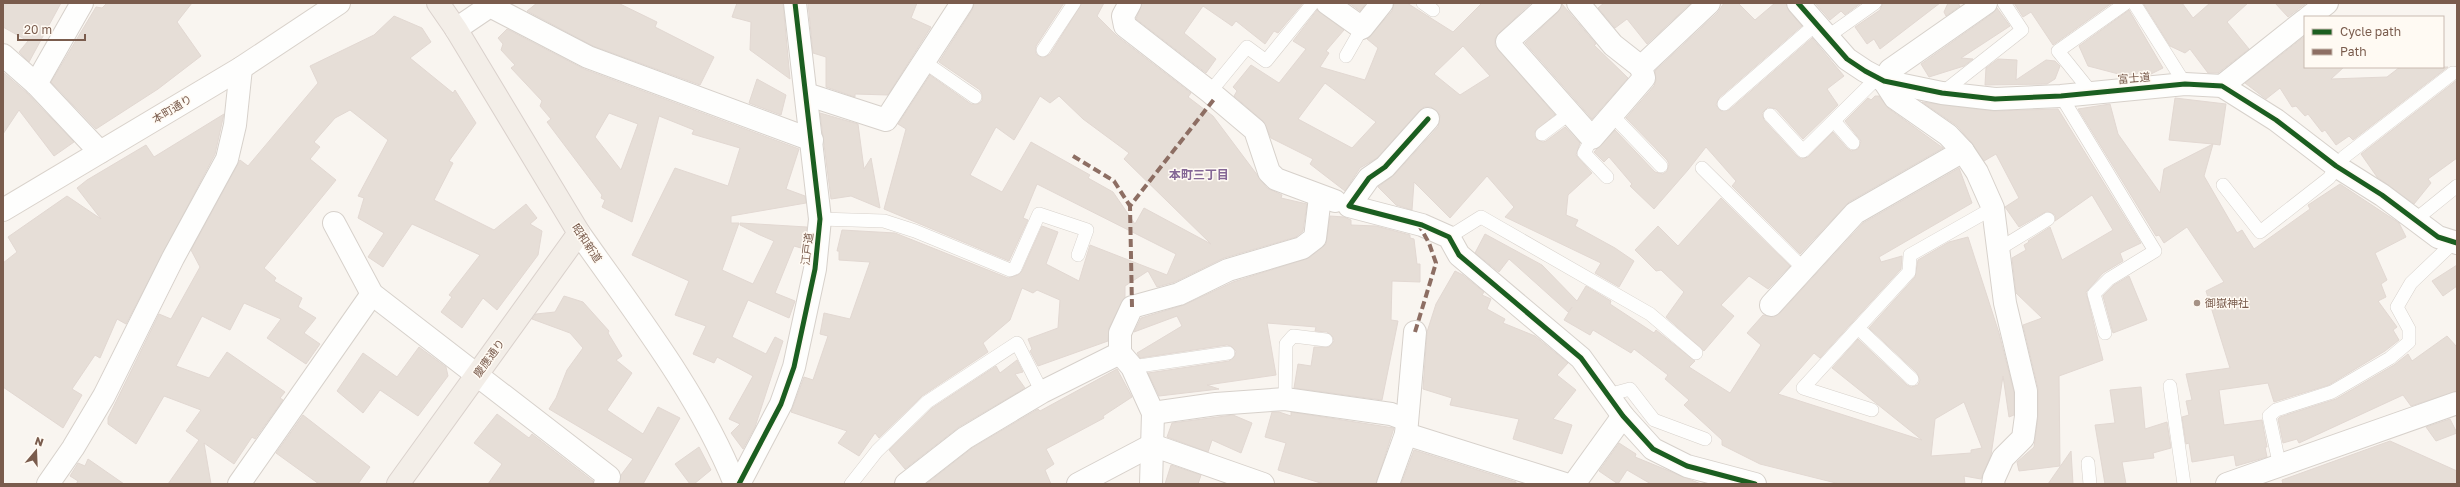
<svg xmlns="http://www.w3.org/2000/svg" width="2460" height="487" viewBox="0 0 2460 487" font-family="'Golos Text','Noto Sans JP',sans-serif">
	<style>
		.building { fill: #e6ded7; stroke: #e2d8d2; fill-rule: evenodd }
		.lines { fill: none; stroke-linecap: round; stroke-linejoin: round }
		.lane-casing { stroke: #d7d1cb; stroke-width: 14 }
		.street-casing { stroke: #d7d1cb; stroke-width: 24 }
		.secondary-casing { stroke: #d9d2cb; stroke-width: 24 }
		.primary-casing { stroke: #dad1cc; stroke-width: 24 }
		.lane { stroke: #fefefd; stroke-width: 13 }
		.street { stroke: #fefefd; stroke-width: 22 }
		.secondary { stroke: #fefefd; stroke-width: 22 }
		.primary { stroke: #f3eee8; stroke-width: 22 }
		.quiet { stroke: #8d6e63; stroke-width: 4; stroke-dasharray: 8 4; stroke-linecap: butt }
		.cycleway-casing { stroke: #fffaf3; stroke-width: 8 }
		.cycleway { stroke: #1b5e20; stroke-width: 5 }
		.poi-dot { fill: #a69286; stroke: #fffaf3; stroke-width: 1.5 }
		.labels { text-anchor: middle; stroke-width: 3; stroke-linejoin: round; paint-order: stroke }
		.street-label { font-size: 11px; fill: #7a5c4d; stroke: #fffaf3 }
		.poi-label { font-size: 11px; fill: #7a5c4d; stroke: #fffaf3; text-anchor: start }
		.neighbourhood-label { font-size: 12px; font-weight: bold; fill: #846695; stroke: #fffaf3 }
	</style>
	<rect width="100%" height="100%" fill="#f9f5f0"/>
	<!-- building -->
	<g class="building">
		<path d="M3 3H61L29 62 19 52 28 41 3 27Z"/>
		<path d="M107 3H192L177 22 201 56 158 89 96 129 51 82 96 7 102 8Z"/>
		<path d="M537 3H618L657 22 655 27 714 57 700 85 593 46 527 11Z"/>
		<path d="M737 3H783L790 79 750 50 751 22 732 17Z"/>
		<path d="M808 3H917L911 18 931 27 888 95 855 94V97L826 87V57L813 53Z"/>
		<path d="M974 3H1064L1036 46V54L1043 58 1050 54 1082 3H1104L1097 16 1117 36 1191 93 1188 97 1213 116 1267 188 1282 195 1281 198 1307 204 1303 231 1296 237 1224 258 1175 282 1157 287 1148 271 1125 286V297L1109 328 1108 341 1038 366 1030 351 1032 349 1028 339 1058 328 1060 300 1037 290 1033 293 1022 288 1010 320 983 343 988 352 922 396 879 438 875 433 859 456 838 443 847 431 791 412 804 377 813 380 828 336 820 334 824 313 850 319 870 262 839 260V251H837L842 230 895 233 1008 278 1018 275 1022 271 1042 226 1058 232 1046 264 1079 281 1090 245 1167 275 1176 254 1037 184 1023 218 1028 220 1009 261 884 209 906 129 898 124 930 75 971 104H978L982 101V94L980 90 939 62 972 10ZM1040 96 1050 103 1059 96 1083 119 1129 153 1124 159 1211 244 1144 208 1135 224 1113 192 1088 178 1090 175 1031 142 1002 192 970 175 996 127 1014 140Z"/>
		<path d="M1142 3H1303L1278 33 1274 31 1265 44 1236 21 1232 26 1203 6 1184 33 1216 59 1206 73 1136 19Z"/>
		<path d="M1349 3H1366L1360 11Z"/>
		<path d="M1394 3H1407L1453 32 1482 3H1531L1499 33 1495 39V45L1555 115 1535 131 1536 139 1543 142 1546 141 1565 127 1580 143 1576 155 1592 173 1568 195 1566 215 1578 220 1575 226 1615 248 1634 261 1619 287 1595 273 1601 263 1505 217 1514 207 1487 176 1450 218 1414 182 1412 210 1396 205 1378 187 1394 175 1438 127 1440 115 1431 107H1424L1419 111 1377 158 1360 168 1345 191 1310 164 1313 159 1271 138 1263 121 1234 96 1237 91 1233 87 1251 65 1279 83 1306 49 1293 41 1317 10 1344 30 1326 51 1329 53 1320 67 1365 80 1378 48 1367 39 1392 11ZM1463 46 1490 76 1460 95 1434 74ZM1325 83 1376 122 1352 148 1298 119Z"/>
		<path d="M1604 3H1691L1647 44 1627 19 1615 28 1598 8Z"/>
		<path d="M1724 3H1738L1755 20 1775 3H1786L1789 11 1802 26 1719 98 1716 105 1721 111 1729 110 1812 38 1844 76 1827 89 1838 105 1803 139 1776 109 1768 107 1762 113 1764 120 1797 156 1801 159 1808 157 1833 132 1847 148 1851 151 1858 149 1861 141 1845 121 1868 98 1871 100 1875 96H1879L1888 108 1943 148 1849 202 1800 254 1732 186 1736 181 1706 147 1688 170 1654 209 1630 186 1632 184 1609 157 1604 162 1594 152 1615 130 1655 172 1663 174 1667 171 1669 164 1667 160 1626 118 1654 86 1656 80 1655 71 1718 12Z"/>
		<path d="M1815 3H1861L1845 15 1841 11 1830 20Z"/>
		<path d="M1883 3H1940L1880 49 1874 39 1867 44 1855 27 1880 10Z"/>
		<path d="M1948 3H1958L1960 6 1946 16 1944 12Z"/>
		<path d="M2014 3H2112L2053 45 2031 12 2023 17Z"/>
		<path d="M2143 3H2182L2193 18 2210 3H2248L2227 22 2249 49 2218 73H2208L2190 49 2185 53 2170 46Z"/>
		<path d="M2275 3H2305V4L2288 17Z"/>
		<path d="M1562 4 1596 44 1594 45 1628 78 1592 119 1525 43 1558 12Z"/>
		<path d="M1997 8 2010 26 1961 58 1973 59 1964 66 1929 77 1921 64 1993 13Z"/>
		<path d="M2129 10 2163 68 2149 75H2143L2141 72 2130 77 2088 66 2079 46Z"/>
		<path d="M394 16 422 28 431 42 410 58 453 93 455 90 476 123 449 161 453 163 434 200 494 230 526 204 537 218 530 224 542 231 538 255 497 310 483 298 462 328 441 312 452 297 449 295 480 255 412 224 383 267 368 257 384 233 358 218 364 198 358 196 388 140 350 110 335 118 314 142 320 147 310 159 336 180 264 268 276 278 274 281 302 298 298 307 316 318 304 333 320 344 306 364 267 338 281 319 244 303 230 330 202 316 176 366 209 378 227 352 285 392 280 398 283 400 255 439 252 437 234 464 204 443 211 484H168L199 440 186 431 201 410 164 396 136 444 108 424V418L137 359 159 314 171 319 200 267 191 250 240 160 248 166 318 83 310 66 374 35Z"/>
		<path d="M507 29 584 69 799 149 786 189 805 196 806 203 731 216V223H739L722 270 753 284 774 241 760 235 740 225V223L807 227 805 245 802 244 801 248 794 246 775 293 795 301 789 318 748 300 732 337 766 354 775 337 783 341 755 427 743 449 731 433 740 424 729 419 753 376 717 357 714 363 693 354 706 326 675 315 689 281 632 255 675 168 728 186 740 148 692 134 694 130 659 116 632 222 602 207 605 200 601 198 602 195 547 122 551 119 540 106 542 101 511 68 515 65 501 50 503 44 498 38ZM609 113 638 124 621 170 595 137Z"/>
		<path d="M2305 36V67H2344L2331 79 2387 77 2400 67H2448L2353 140 2349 136 2336 145 2325 130 2322 132 2308 114 2305 116 2296 106 2292 107 2280 88 2266 99 2245 83Z"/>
		<path d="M1998 59 2017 60 2016 80 2046 60 2055 61 2060 66 2055 79 2047 84 1985 85 1986 68Z"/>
		<path d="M4 73 27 93 74 142 54 156 19 110 3 134Z"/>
		<path d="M757 79 786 95 781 115 749 103Z"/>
		<path d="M2457 80V158L2428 179 2431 183 2414 204 2377 177 2361 154Z"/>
		<path d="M2175 98 2226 104 2220 145 2213 144 2204 176 2237 233 2242 230 2254 249 2310 209 2308 205 2340 184 2399 223 2406 237 2375 253 2387 280 2381 284 2386 297 2378 301 2397 327 2393 330 2399 340 2385 351 2329 385 2274 402 2268 383 2219 390 2224 425 2262 420 2267 447H2265L2267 457 2236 466 2234 455 2192 462 2189 443 2186 444 2182 417 2189 415 2186 401 2192 400 2186 374 2230 368 2206 291 2224 282 2187 227 2164 243 2159 235 2156 236 2078 109 2110 104 2118 134 2160 193 2164 169 2213 144 2169 140Z"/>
		<path d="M1922 102 1994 111 2058 109 2141 243 2120 253 2123 261 2103 273 2086 292 2103 360 2059 376 2060 466 2019 471 2017 462 2034 447 2038 416V388L2023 325 2042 318 2016 293 2012 258 2026 250 2024 245 2029 242 2028 241 2050 227 2062 260 2113 230 2092 195 2055 221V215L2047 211 2019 227 2005 207 2019 198 1996 154 1984 161 1972 143 1957 126Z"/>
		<path d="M820 113 858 124 864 169 871 158 880 208 851 196 831 199Z"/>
		<path d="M224 114 215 154 126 324 117 319 100 358 95 355 72 389 82 395 63 428 3 387V263L17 252 8 237 67 196 101 219 77 188 87 180 146 145 154 157Z"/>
		<path d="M1959 168 1972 203 1879 257 1881 262 1902 256 1901 269 1820 358 1814 353 1778 394 1922 440 1832 368 1858 339 1907 385 1911 387 1918 385 1920 380 1917 373 1869 328 1915 277 1918 260 1949 242 1968 237 1999 333 2014 392V415L2009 417 2003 376 1991 455 1981 479 1964 476 1965 484H1840L1760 464 1722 445V440L1684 405 1689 400 1665 379 1668 375 1634 349 1631 353 1593 330 1590 335 1564 320 1572 307 1568 312 1509 259 1499 272 1475 253 1485 234 1542 265 1577 301 1586 286 1611 301 1610 304 1654 333 1656 330 1695 361 1689 367 1730 393 1761 345 1747 333 1763 315 1774 317 1780 313 1863 223ZM1964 402 1982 448 1971 450V453L1931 456 1935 419Z"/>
		<path d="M1721 198 1790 266 1768 289 1749 276 1721 305 1734 316 1704 351 1666 317 1684 292 1661 270 1656 271 1635 250 1658 226 1678 246Z"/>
		<path d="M1330 216 1344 217 1351 220V225L1376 226 1410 235V238L1414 239 1417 264H1420V282L1392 281 1391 320 1398 321 1382 400 1294 388 1298 364 1311 366 1314 347H1329L1334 341 1333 337 1327 332 1315 331 1316 327 1267 323 1276 375 1207 385 1219 389 1159 396 1148 373 1229 361 1235 356 1236 351 1231 346 1227 345 1140 358 1137 353 1182 326 1177 316 1134 332 1141 318 1184 305 1233 282 1309 258 1326 244Z"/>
		<path d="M2457 265V286L2443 296 2432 281Z"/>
		<path d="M1455 271 1463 275 1484 292 1482 295 1491 299 1487 309 1505 319 1503 323 1535 336 1568 363 1557 375 1576 390 1553 419 1572 425 1562 454 1513 439 1519 419 1450 405 1452 398 1423 389 1427 332 1436 304Z"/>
		<path d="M2129 276 2147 320 2113 333 2103 296 2114 285Z"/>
		<path d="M564 296 583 302 609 331 608 333 622 356 616 360 632 373 607 410 643 434 658 407 680 418 643 484H619L621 475 633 459 549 409 556 398 567 370 583 348 570 333 532 319 536 314 555 312Z"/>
		<path d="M2447 336 2457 347V391L2411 406 2403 395 2299 443 2297 439 2283 443 2278 419 2280 417 2336 399 2394 365 2408 354 2412 361Z"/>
		<path d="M419 347 446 367 448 376 418 416 380 390 363 413 337 391 363 353 397 377Z"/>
		<path d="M1017 360 1023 372 1015 374 1025 388 959 427 905 469 889 450 932 408 996 366 1000 373Z"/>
		<path d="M1117 369 1132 397 1103 416 1104 418 1046 449 1054 464 1045 470 1051 484H926L972 448 1038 409 1040 411Z"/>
		<path d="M2141 387 2145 429 2167 422 2171 448 2153 453 2154 458 2122 462 2126 484H2105L2095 425 2115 423 2110 390Z"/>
		<path d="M1272 412H1279L1291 416V412L1394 428 1376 484H1324L1278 470 1286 443 1265 437Z"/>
		<path d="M497 414 529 438 532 434 593 481V484H488L502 464 474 443Z"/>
		<path d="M303 415 370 467 358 484H319L276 453Z"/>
		<path d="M1233 415 1252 423 1241 453 1212 440 1208 452 1167 437 1172 423Z"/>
		<path d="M2450 419 2457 433 2436 441 2426 427Z"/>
		<path d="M2390 441 2457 471V484H2283L2282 480Z"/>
		<path d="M1619 443 1636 454 1635 457 1701 484H1651L1627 470 1618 484 1599 471Z"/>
		<path d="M699 447 711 470 694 484H690L675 464Z"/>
		<path d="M1414 450 1516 482V484H1401Z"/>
		<path d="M2071 451 2073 484H2048Z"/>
		<path d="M88 459 124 484H76L78 481 70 476 78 463 85 466Z"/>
		<path d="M1171 465 1201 475 1198 484H1165Z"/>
	</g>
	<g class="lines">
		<!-- lane casing -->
		<g class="lane-casing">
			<g id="lane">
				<path d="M1423 3 1433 10"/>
				<path d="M2134 3 2185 84"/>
				<path d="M1827 37 1875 3"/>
				<path d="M1043 50 1074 3"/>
				<path d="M1346 56 1362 28"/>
				<path d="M923 61 975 97"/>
				<path d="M1210 92 1247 47 1266 61 1313 3"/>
				<path d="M2091 92 2058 51 2126 3"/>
				<path d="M1942 93 2022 30 2004 3"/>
				<path d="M2061 96 2155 251 2109 279 2094 294 2105 333"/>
				<path d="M1724 104 1815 25"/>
				<path d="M1770 115 1803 151 1877 78"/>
				<path d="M1613 116 1661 166"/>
				<path d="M1834 121 1853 143"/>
				<path d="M1542 134 1570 113"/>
				<path d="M1592 138 1584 153 1607 177"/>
				<path d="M1702 168 1804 269"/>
				<path d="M2223 185 2260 232 2329 178 2344 157 2453 73"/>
				<path d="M820 219 884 221 915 231 1010 270 1015 268 1039 214 1087 230 1078 255"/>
				<path d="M2415 220 2457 186"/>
				<path d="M1449 237 1481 217 1650 314 1696 353"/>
				<path d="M1999 249 2048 219"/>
				<path d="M1858 328 1912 379"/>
				<path d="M1132 367 1228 353"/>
				<path d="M2170 386 2184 484"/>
				<path d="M1608 395 1630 389 1654 420 1705 439"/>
				<path d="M1285 399 1286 344 1293 336 1326 340"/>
				<path d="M1872 410 1803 388 1909 272 1910 255 1993 208"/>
				<path d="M2088 463 2090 484"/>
				<path d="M2280 467 2269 416 2276 410 2332 392 2390 358 2409 342V329L2397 307 2411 283 2453 243"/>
				<path d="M851 484 877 451 927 402 1017 343 1042 392"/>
			</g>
		</g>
		<!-- street casing -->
		<g class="street-casing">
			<g id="street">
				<path d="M1130 3 1123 16 1125 26 1210 92 1255 130 1269 172 1276 179 1335 201"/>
				<path d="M1327 3 1362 28 1382 3"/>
				<path d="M1550 3 1507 42 1592 138 1644 78 1641 67 1709 3"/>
				<path d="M1578 3 1613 45 1641 67"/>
				<path d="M1798 3 1847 59 1865 71 1884 81 1942 93 1995 99 2061 96 2185 84 2222 86 2276 120 2336 166 2382 195 2438 237 2457 243"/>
				<path d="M1986 3 1890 70 1884 81 1895 98 1948 135 1963 151 1977 172 1993 208 2005 303 2026 391V416L2023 438 2003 458 1994 478 1993 484"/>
				<path d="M2309 17 2327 3"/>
				<path d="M456 29 490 6 588 57 812 140"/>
				<path d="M3 55 36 84 100 152"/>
				<path d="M36 84 82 3"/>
				<path d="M2222 86 2305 20"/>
				<path d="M806 94 886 120 962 3"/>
				<path d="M1428 119 1385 167 1369 178 1349 206 1422 225 1449 237 1459 255 1581 358 1623 416 1653 449 1687 466 1755 484"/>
				<path d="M334 223 372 294 609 477 605 484"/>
				<path d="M1771 305 1855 213 1963 151"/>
				<path d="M1153 413 1216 404 1285 399 1391 414 1407 420"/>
				<path d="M1406 434 1565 484"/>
				<path d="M48 484 73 448 104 396 173 258 227 159 235 125 241 68"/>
				<path d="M239 484 372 294"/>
				<path d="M739 484 781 404 794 367 815 269 820 219 795 3"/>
				<path d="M906 484 965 438 1042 392 1120 353"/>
				<path d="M1078 484 1152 445 1263 484"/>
				<path d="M1151 484 1153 413 1132 367 1120 353V333L1132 307 1179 294 1228 270 1302 248 1315 238 1320 197"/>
				<path d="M1388 484 1406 434 1415 332"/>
				<path d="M1574 484 1623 416"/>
				<path d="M2227 484 2457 403"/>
			</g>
		</g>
		<!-- secondary casing -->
		<g class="secondary-casing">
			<g id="secondary">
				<path d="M3 210 241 68 339 3"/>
				<path d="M579 233C635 313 698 392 735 484"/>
			</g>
		</g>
		<!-- primary casing -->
		<g class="primary-casing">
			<path id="primary" d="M398 484 579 233 456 29 438 3"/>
		</g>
		<!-- lane -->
		<use href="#lane" class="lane"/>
		<!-- street -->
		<use href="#street" class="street"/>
		<!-- secondary -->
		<use href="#secondary" class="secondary"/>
		<!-- primary -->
		<use href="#primary" class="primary"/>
		<!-- quiet -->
		<g class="quiet">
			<path d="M1073 156 1114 181 1130 206"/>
			<path d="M1132 307 1130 206 1215 98"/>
			<path d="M1415 332 1436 263 1429 243 1419 225"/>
		</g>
		<!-- cycleway casing -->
		<g class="cycleway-casing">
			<g id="cycleway">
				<path d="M1798 3 1847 59 1865 71 1884 81 1942 93 1995 99 2061 96 2185 84 2222 86 2276 120 2336 166 2382 195 2438 237 2457 243"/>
				<path d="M1428 119 1385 167 1369 178 1349 206 1422 225 1449 237 1459 255 1581 358 1623 416 1653 449 1687 466 1755 484"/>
				<path d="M739 484 781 404 794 367 815 269 820 219 795 3"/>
			</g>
		</g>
		<!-- cycleway -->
		<use href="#cycleway" class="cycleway"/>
	</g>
	<!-- markers -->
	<circle class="poi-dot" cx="2197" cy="303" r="4"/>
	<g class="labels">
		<!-- street labels -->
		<g class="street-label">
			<text transform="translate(2134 78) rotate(-5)" y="4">富士道</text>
			<text transform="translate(172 109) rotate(-31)" y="4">本町通り</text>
			<text transform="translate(587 243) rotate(56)" y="4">昭和新道</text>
			<text transform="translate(807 249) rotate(-83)" y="4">江戸道</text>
			<text transform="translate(489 358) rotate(-54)" y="4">慶應通り</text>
		</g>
		<!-- poi labels -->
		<g class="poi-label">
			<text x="2205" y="307">御嶽神社</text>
		</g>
		<!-- neighbourhood labels -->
		<g class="neighbourhood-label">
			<text x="1199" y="179">本町三丁目</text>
		</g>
	</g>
	<!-- border -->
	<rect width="2460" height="487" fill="none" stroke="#7a5c4d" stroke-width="8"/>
	<!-- legend -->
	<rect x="2304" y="16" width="140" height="52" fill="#fffaf3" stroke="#cabbb1"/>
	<rect x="2312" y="29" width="20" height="6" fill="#1b5e20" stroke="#cabbb1"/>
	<text x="2340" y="36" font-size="12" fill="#7a5c4d">Cycle path</text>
	<rect x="2312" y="49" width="20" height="6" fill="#8d6e63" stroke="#cabbb1"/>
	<text x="2340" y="56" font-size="12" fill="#7a5c4d">Path</text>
	<!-- north arrow -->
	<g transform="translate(36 451) rotate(19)" stroke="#fffaf3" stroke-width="3" paint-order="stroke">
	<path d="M0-3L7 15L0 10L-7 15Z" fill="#7a5c4d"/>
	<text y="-6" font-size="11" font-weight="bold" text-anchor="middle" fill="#7a5c4d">N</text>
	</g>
	<!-- scale -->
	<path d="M18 34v6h67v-6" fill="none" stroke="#7a5c4d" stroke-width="2"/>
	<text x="24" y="34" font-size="12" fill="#7a5c4d" stroke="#fffaf3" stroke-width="3" paint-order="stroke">20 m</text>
</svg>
